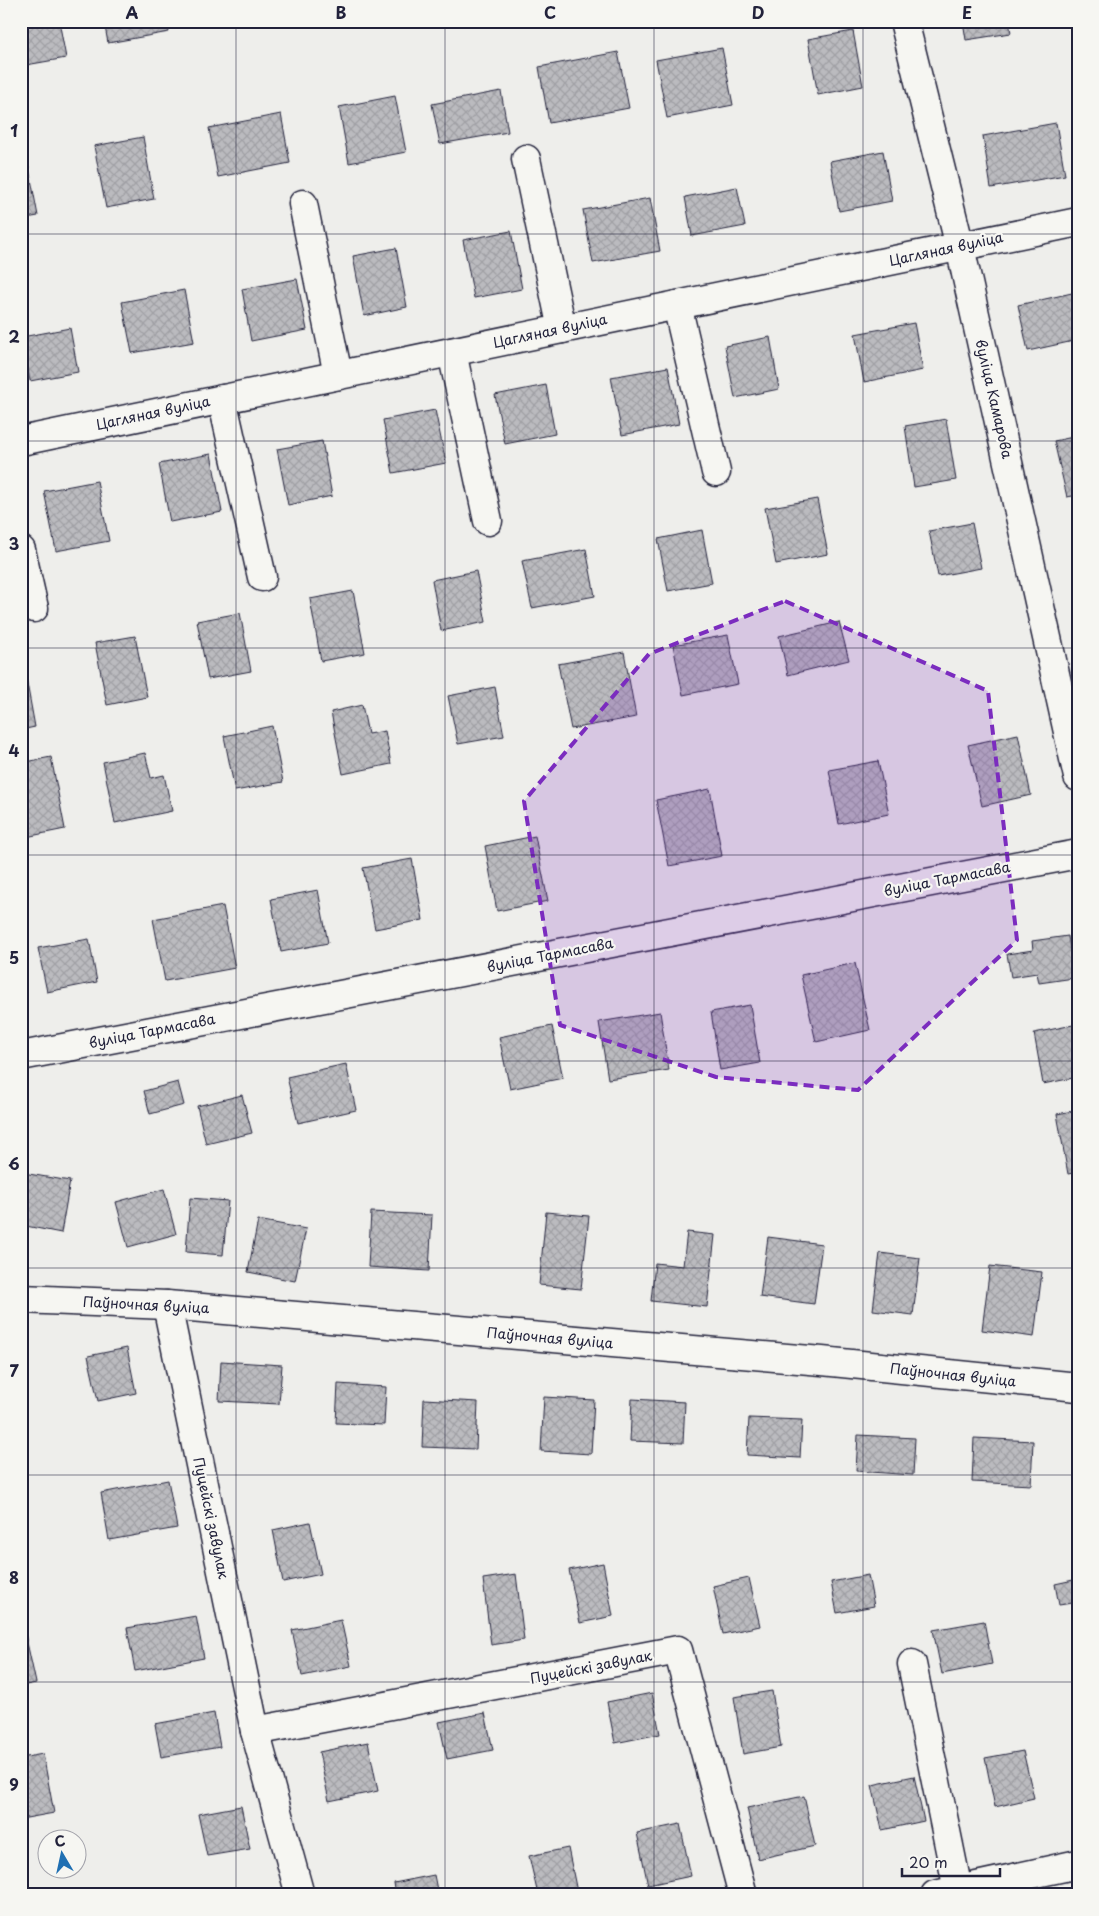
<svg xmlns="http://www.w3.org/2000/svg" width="1099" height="1916" viewBox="0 0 1099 1916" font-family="'Playpen Sans',sans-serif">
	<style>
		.building { fill: url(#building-cross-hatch); stroke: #22223b }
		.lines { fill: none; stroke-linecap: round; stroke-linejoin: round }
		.minor-casing { stroke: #22223b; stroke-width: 31 }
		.major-casing { stroke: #22223b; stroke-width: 31 }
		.minor { stroke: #f6f6f2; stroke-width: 28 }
		.major { stroke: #f6f6f2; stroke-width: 28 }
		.marked { fill: #7b2cbf; fill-opacity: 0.2; stroke: #7b2cbf; stroke-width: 4; stroke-dasharray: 10 6; stroke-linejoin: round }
		.grid { fill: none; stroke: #22223b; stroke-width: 1; stroke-opacity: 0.55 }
		.labels { text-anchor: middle; stroke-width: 4.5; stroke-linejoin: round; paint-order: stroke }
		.street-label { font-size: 14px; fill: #22223b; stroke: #f6f6f2 }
		.neatline { fill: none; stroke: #22223b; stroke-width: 2 }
		.grid-label { font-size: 16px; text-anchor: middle; font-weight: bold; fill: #22223b }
	</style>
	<defs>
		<pattern id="building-cross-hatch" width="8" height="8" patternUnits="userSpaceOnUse" patternTransform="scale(1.25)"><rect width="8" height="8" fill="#bbbbbf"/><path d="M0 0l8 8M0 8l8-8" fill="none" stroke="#a0a0a5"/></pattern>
	</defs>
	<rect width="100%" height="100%" fill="#eeeeeb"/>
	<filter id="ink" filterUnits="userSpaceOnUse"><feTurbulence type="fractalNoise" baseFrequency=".02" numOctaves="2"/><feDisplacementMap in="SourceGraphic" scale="10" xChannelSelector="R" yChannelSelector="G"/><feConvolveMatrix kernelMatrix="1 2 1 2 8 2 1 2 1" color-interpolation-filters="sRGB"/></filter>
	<g filter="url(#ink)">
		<!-- building -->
		<g class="building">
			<path d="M21 21H59L66 58 26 65 21 38Z"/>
			<path d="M104 21H167L169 32 108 43Z"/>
			<path d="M963 21H1009L1011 33 966 40Z"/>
			<path d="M853 31 863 86 818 95 808 39Z"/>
			<path d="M722 48 733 105 667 118 656 60Z"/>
			<path d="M618 52 629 108 549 123 539 67Z"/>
			<path d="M501 91 508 132 440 144 432 104Z"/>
			<path d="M395 96 406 152 349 163 339 107Z"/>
			<path d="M281 114 290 163 218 177 209 128Z"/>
			<path d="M1056 123 1065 175 991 188 983 136Z"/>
			<path d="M143 137 154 199 106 208 94 146Z"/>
			<path d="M883 151 892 201 839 211 830 161Z"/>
			<path d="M27 158 38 216 21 219V159Z"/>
			<path d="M737 187 745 226 692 236 685 197Z"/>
			<path d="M650 198 660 251 593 263 583 210Z"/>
			<path d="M511 231 522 289 474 298 463 240Z"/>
			<path d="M396 248 407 307 364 316 353 256Z"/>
			<path d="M297 279 307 330 251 341 242 289Z"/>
			<path d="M184 290 194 342 132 353 122 302Z"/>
			<path d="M1072 293 1078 320V340L1028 351 1018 305Z"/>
			<path d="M914 323 923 370 864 382 855 334Z"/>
			<path d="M70 328 78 372 30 381 22 337Z"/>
			<path d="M770 337 779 389 735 398 725 346Z"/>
			<path d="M668 367 679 424 622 435 611 377Z"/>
			<path d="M546 385 555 434 505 444 495 395Z"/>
			<path d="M435 410 446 463 393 473 383 420Z"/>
			<path d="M946 419 956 480 914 487 905 426Z"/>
			<path d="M1078 436V495L1067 497 1054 441Z"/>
			<path d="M322 441 332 496 288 505 277 449Z"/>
			<path d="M211 454 222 512 170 522 159 464Z"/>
			<path d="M97 481 109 541 56 551 44 491Z"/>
			<path d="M817 499 828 554 776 564 765 508Z"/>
			<path d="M972 523 981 568 938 576 929 531Z"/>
			<path d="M702 530 712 583 668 591 658 539Z"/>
			<path d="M586 549 595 596 532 608 522 561Z"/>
			<path d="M476 571 486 622 441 631 432 580Z"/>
			<path d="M353 591 365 653 321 661 310 599Z"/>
			<path d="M240 613 251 671 208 679 197 621Z"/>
			<path d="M839 622 849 660 788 675 779 636Z"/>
			<path d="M728 635 738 684 683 695 673 645Z"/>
			<path d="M135 636 147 697 107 705 95 643Z"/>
			<path d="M624 652 636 717 571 729 558 664Z"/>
			<path d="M21 672H25L35 727 21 730Z"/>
			<path d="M495 687 504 736 458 744 448 696Z"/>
			<path d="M362 705 368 734 385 731 391 764 343 774 331 712Z"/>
			<path d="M272 726 283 782 235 791 224 736Z"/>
			<path d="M1018 734 1031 795 982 806 968 745Z"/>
			<path d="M145 753 151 778 164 775 172 811 115 823 103 762Z"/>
			<path d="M51 757 65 829 21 838V763Z"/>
			<path d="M878 761 889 814 839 824 829 770Z"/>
			<path d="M710 789 722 856 669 866 656 800Z"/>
			<path d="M535 836 548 901 497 911 485 846Z"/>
			<path d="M412 859 423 920 375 929 363 868Z"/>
			<path d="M318 890 328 943 281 952 271 899Z"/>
			<path d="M223 906 235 968 165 981 153 919Z"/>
			<path d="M1068 936 1074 978 1039 983 1037 973 1011 977 1007 954 1033 950 1032 941Z"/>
			<path d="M89 939 97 982 47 992 38 948Z"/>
			<path d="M855 963 870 1030 816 1042 801 975Z"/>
			<path d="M750 1005 760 1063 720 1070 711 1012Z"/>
			<path d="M660 1012 669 1070 608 1079 599 1022Z"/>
			<path d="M1078 1024V1077L1043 1084 1034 1033Z"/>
			<path d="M552 1026 563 1078 510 1089 499 1037Z"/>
			<path d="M346 1064 356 1110 298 1123 287 1077Z"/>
			<path d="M178 1082 184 1105 150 1114 144 1091Z"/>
			<path d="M242 1095 252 1133 206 1144 197 1106Z"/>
			<path d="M1078 1110V1172L1068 1174 1057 1114Z"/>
			<path d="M23 1173 70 1181 61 1233 21 1225Z"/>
			<path d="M164 1189 176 1234 128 1247 116 1202Z"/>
			<path d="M190 1198 228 1201 223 1255 186 1252Z"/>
			<path d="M371 1212 432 1215 429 1271 368 1267Z"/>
			<path d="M546 1212 589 1216 581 1289 539 1285Z"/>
			<path d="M258 1220 306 1229 295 1281 248 1272Z"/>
			<path d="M687 1232 715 1235 707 1307 651 1301 655 1263 683 1266Z"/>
			<path d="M768 1237 822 1244 814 1304 760 1297Z"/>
			<path d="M880 1253 920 1258 913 1315 873 1310Z"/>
			<path d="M990 1266 1042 1272 1034 1337 982 1330Z"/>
			<path d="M127 1348 136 1393 98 1401 88 1356Z"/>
			<path d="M221 1361 282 1365 279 1404 219 1401Z"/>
			<path d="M338 1384 386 1387 384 1425 336 1423Z"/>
			<path d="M544 1397 594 1400 591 1454 541 1451Z"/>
			<path d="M424 1399 478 1402 476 1449 422 1447Z"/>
			<path d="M632 1399 685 1402 683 1443 630 1441Z"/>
			<path d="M749 1418 802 1420 800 1458 747 1455Z"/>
			<path d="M858 1435 915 1438 913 1475 856 1471Z"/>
			<path d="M974 1438 1033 1441 1031 1485 972 1482Z"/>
			<path d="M168 1480 177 1528 109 1540 101 1493Z"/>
			<path d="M310 1522 321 1574 283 1582 273 1530Z"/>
			<path d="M603 1563 613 1616 580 1623 569 1570Z"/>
			<path d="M516 1574 524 1640 491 1645 483 1579Z"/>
			<path d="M868 1575 874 1606 837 1613 831 1582Z"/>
			<path d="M749 1578 760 1626 723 1634 713 1586Z"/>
			<path d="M1078 1579V1632L1072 1603 1059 1605 1055 1584Z"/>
			<path d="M196 1616 204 1658 135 1671 127 1628Z"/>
			<path d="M341 1620 351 1666 302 1676 292 1630Z"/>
			<path d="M984 1621 992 1664 942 1674 933 1630Z"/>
			<path d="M24 1629 36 1683 21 1686V1630Z"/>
			<path d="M772 1691 781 1747 743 1754 734 1697Z"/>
			<path d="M652 1693 660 1734 615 1743 607 1702Z"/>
			<path d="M214 1713 220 1747 161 1757 155 1724Z"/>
			<path d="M485 1713 493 1750 447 1759 439 1722Z"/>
			<path d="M368 1742 378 1791 329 1801 319 1752Z"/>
			<path d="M1023 1751 1034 1798 995 1807 985 1758Z"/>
			<path d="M43 1754 54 1813 21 1819V1758Z"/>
			<path d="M914 1776 924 1821 882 1830 872 1785Z"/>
			<path d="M804 1796 815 1846 758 1859 747 1808Z"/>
			<path d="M241 1806 250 1849 207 1856 198 1814Z"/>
			<path d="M680 1824 691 1876 648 1885 637 1833Z"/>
			<path d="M568 1848 577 1892 562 1895H538L529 1856Z"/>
			<path d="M434 1875 438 1895H396L394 1883Z"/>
		</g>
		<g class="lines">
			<!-- minor casing -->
			<g class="minor-casing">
				<g id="minor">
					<path d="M904 21 960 247 1078 777"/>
					<path d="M526 159 562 329"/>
					<path d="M303 204 338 375"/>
					<path d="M677 305 716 472"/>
					<path d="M452 352 488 521"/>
					<path d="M222 399 262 577"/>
					<path d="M21 441 1078 222"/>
					<path d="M21 550 34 608"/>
					<path d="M21 1056 1078 854"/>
					<path d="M21 1299 167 1305 822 1361 1078 1387"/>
					<path d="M167 1305 255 1731 300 1895"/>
					<path d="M912 1664 958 1890"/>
					<path d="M255 1731 678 1650 743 1895"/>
				</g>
			</g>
			<!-- major casing -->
			<g class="major-casing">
				<path id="major" d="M935 1895 1078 1864"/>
			</g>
			<!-- minor -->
			<use href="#minor" class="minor"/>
			<!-- major -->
			<use href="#major" class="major"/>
		</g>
	</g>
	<!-- marked area -->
	<path class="marked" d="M785 601 988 691 1017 940 858 1090 716 1077 560 1025 524 801 649 654Z"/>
	<!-- grid -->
	<path class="grid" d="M236 21V1895M445 21V1895M654 21V1895M863 21V1895M21 234H1078M21 441H1078M21 648H1078M21 855H1078M21 1061H1078M21 1268H1078M21 1475H1078M21 1682H1078"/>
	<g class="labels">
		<!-- street labels -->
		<g class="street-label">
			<text transform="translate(946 249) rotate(-12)" y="5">Цагляная вуліца</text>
			<text transform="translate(550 331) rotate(-12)" y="5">Цагляная вуліца</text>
			<text transform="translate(994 399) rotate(77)" y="5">вуліца Камарова</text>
			<text transform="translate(153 413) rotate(-12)" y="5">Цагляная вуліца</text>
			<text transform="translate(947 879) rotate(-11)" y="5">вуліца Тармасава</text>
			<text transform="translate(550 955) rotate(-11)" y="5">вуліца Тармасава</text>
			<text transform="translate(152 1031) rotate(-11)" y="5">вуліца Тармасава</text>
			<text transform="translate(146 1305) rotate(3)" y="5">Паўночная вуліца</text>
			<text transform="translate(550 1338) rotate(5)" y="5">Паўночная вуліца</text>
			<text transform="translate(953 1375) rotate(6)" y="5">Паўночная вуліца</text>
			<text transform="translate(211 1518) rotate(78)" y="5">Пуцейскі завулак</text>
			<text transform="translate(591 1667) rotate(-11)" y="5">Пуцейскі завулак</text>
		</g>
	</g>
	<!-- margin -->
	<rect width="1099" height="1916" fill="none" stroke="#f6f6f2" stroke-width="55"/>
	<!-- north arrow -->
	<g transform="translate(62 1854) rotate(351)"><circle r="24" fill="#f6f6f2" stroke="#a1a1a9"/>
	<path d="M0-4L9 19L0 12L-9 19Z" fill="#1f6fb2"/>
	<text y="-8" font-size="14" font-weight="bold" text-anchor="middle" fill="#22223b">С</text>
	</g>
	<!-- scale -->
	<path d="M902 1868v8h98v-8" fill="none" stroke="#22223b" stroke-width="2.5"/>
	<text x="909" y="1868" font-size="15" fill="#22223b" stroke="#f6f6f2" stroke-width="4" paint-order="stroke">20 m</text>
	<rect x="28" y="28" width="1044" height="1860" class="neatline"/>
	<g class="grid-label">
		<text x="132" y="19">A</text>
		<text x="341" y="19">B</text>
		<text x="550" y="19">C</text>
		<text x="758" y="19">D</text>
		<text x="967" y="19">E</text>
		<text x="14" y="137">1</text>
		<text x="14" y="343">2</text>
		<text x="14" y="550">3</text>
		<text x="14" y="757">4</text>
		<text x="14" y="964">5</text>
		<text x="14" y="1170">6</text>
		<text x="14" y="1377">7</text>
		<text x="14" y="1584">8</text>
		<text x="14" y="1791">9</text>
	</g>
</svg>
